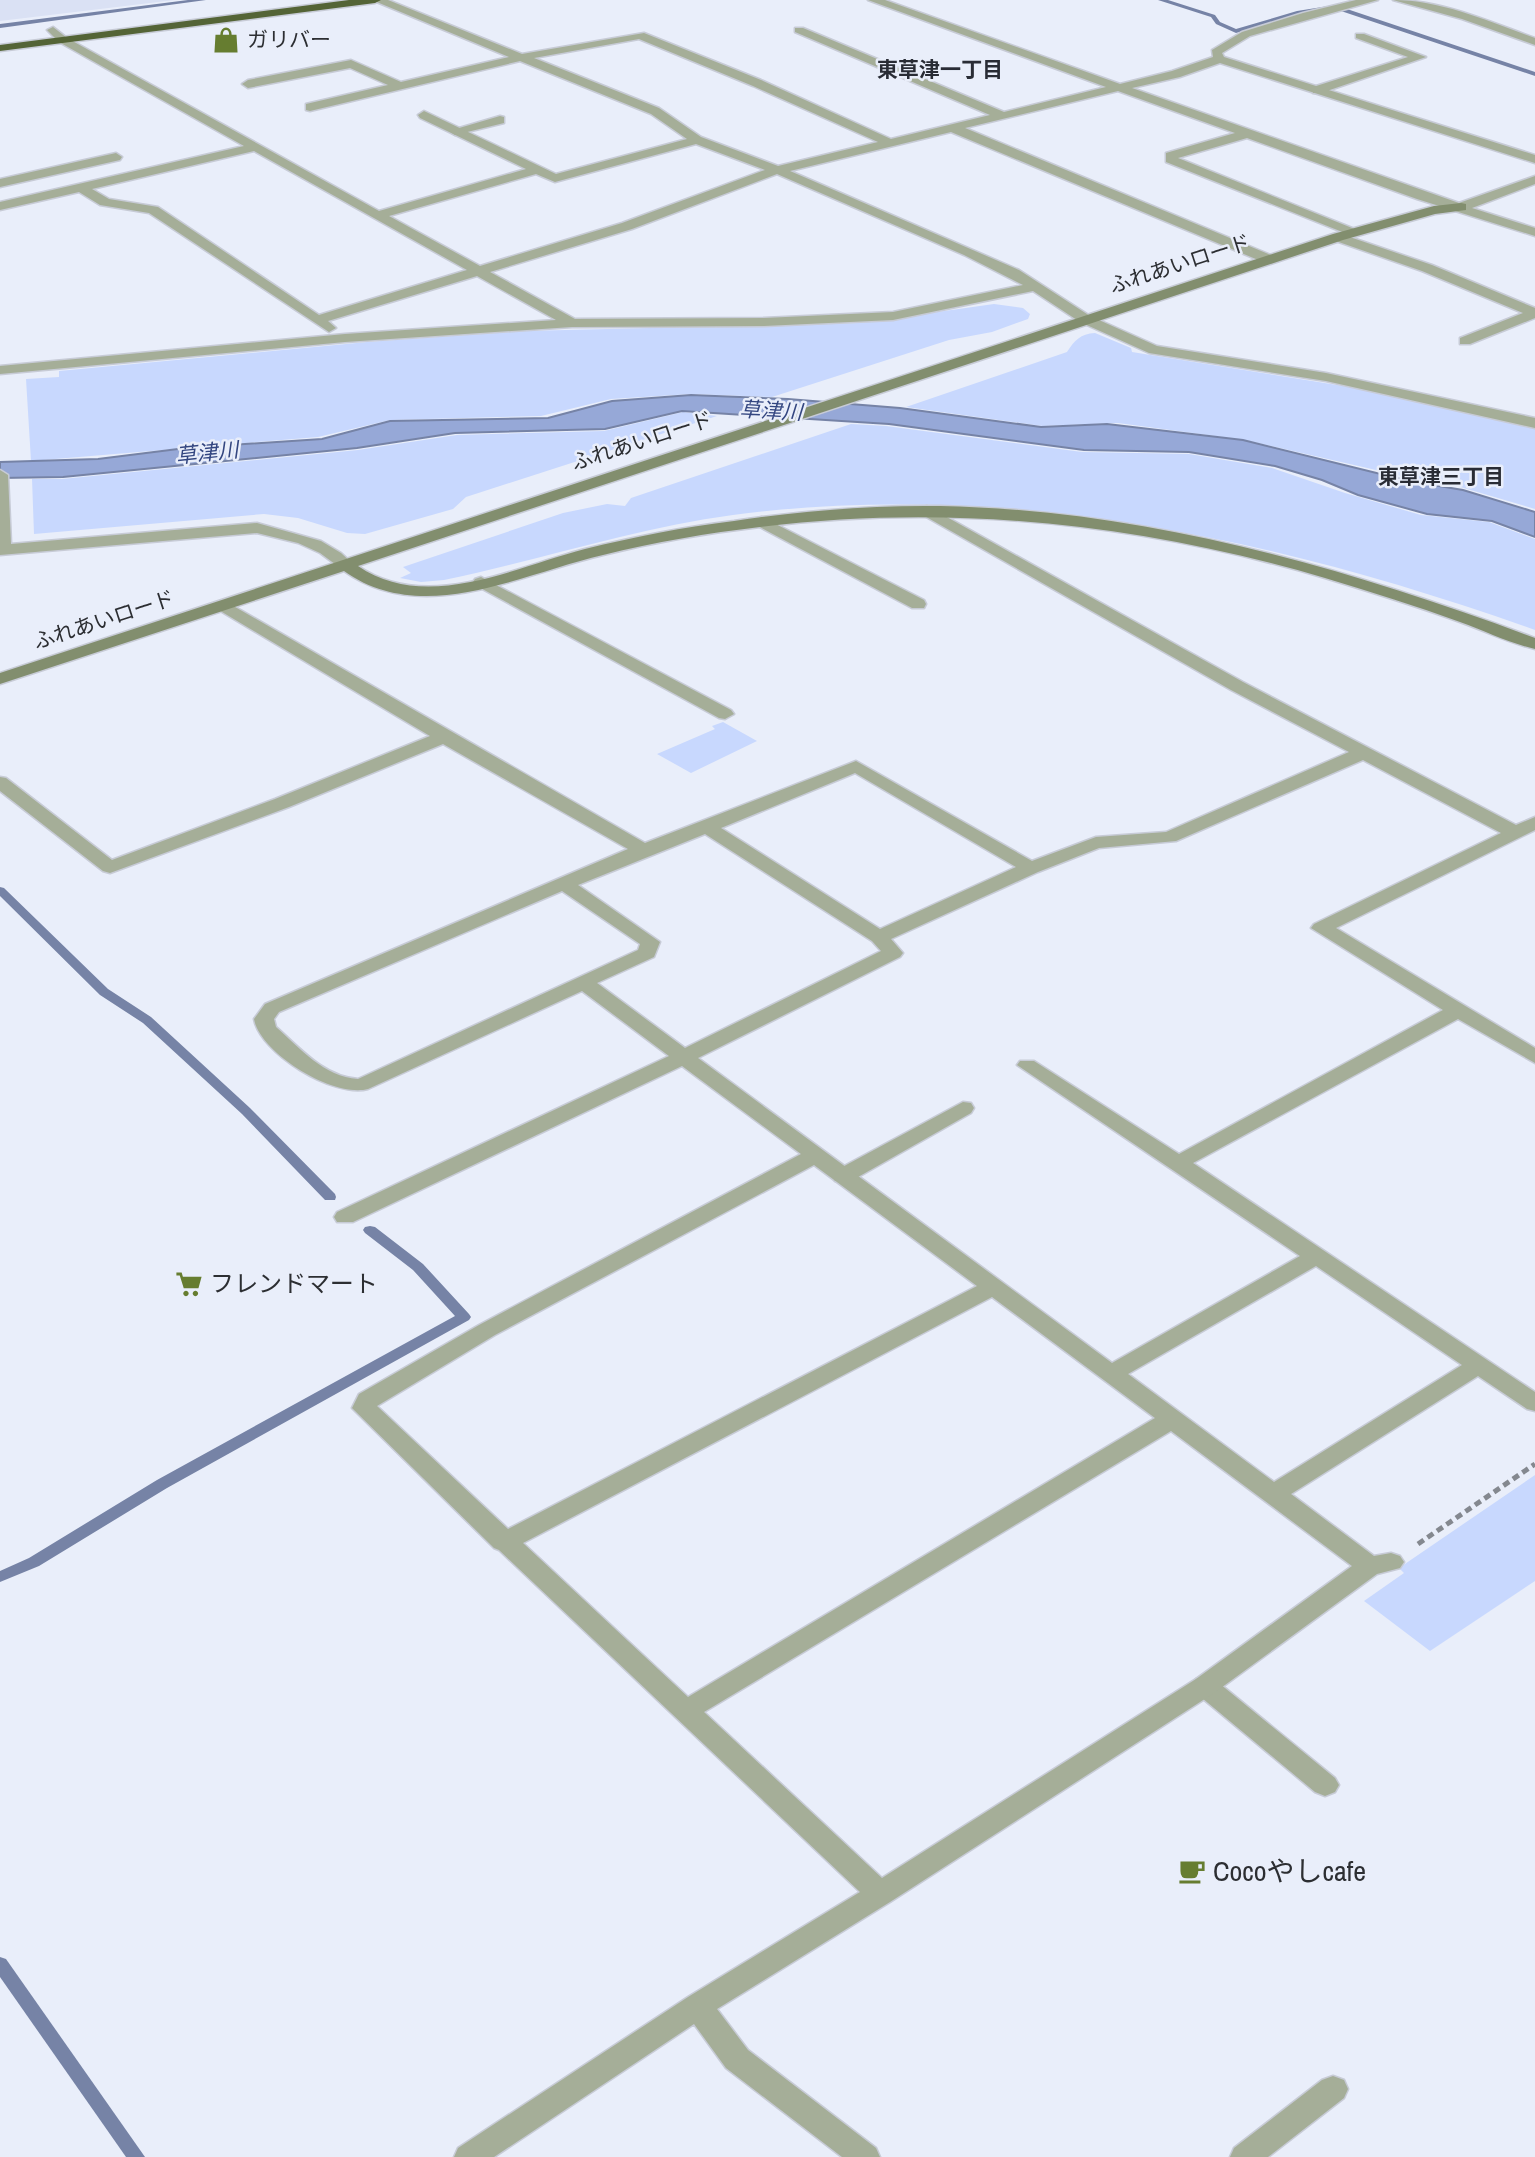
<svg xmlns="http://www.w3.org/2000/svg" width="1535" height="2157" viewBox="0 0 1535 2157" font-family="'Archivo Narrow','Noto Sans JP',sans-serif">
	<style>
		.built { fill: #dae1f4 }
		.green { fill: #c8d8fe }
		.water { fill: #96a8d7; stroke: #7683a6; stroke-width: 2 }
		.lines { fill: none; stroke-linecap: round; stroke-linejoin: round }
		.stream { fill: #7683a6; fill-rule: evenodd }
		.lane-casing { stroke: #c7cbd6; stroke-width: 3 }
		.street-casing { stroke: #c7cbd6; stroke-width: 3 }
		.secondary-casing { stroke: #c7cbd6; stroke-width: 3 }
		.highway-casing { stroke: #c7cbd6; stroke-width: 3 }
		.path { stroke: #84888f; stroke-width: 5; stroke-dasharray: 7 4.5; stroke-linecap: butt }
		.lane { fill: #a5ae98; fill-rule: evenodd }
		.street { fill: #a5ae98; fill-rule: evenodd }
		.secondary { fill: #828e6e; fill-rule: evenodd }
		.highway { fill: #546436; fill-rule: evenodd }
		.labels { text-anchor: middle; stroke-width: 5; stroke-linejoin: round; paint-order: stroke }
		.far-poi-label { font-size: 21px; fill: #2c2e32; stroke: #e9eefa; text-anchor: start }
		.far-neighbourhood-label { font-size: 21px; font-weight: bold; fill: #292c35; stroke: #e9eefa }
		.far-street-label { font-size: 21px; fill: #2c2e32; stroke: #e9eefa }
		.far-water-label { font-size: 21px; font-style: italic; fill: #334680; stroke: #e9eefa }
		.poi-label { font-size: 24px; fill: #2c2e32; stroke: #e9eefa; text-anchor: start }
		.near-poi-label { font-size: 28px; fill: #2c2e32; stroke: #e9eefa; text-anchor: start }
	</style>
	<rect width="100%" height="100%" fill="#e9eefa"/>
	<!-- built -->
	<path class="built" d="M0 0H175L0 21Z"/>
	<!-- green -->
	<g class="green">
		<path d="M994 304 1023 308 1030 314 1028 319 992 332 949 340 772 397 691 394 611 399 541 416 390 420 318 437 31 461 26 379 59 377V371L367 342 524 331 859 323Z"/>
		<path d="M1095 333 1131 348 1132 352 1362 389 1535 429V509L1457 486 1411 478 1245 440 1118 423 1042 426 906 407 1067 352C1075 340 1080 334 1095 333Z"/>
		<path d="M683 412 717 416 466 497 453 509 365 534 347 533 298 518 264 514 34 534 32 479H62L358 450 457 435 604 431Z"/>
		<path d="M851 424 886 426 1082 452 1189 454 1272 468 1345 493 1421 515 1489 522 1535 539V630C1279 539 1006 479 733 515 635 528 541 560 444 580L421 582 400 578 411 573 403 567 563 513 607 504 625 506 631 498Z"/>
		<path d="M723 722 757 741 691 773 657 754 715 729 712 726Z"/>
		<path d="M1535 1475V1581L1430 1651 1364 1601 1404 1573 1399 1568Z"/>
	</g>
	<!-- water -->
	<path class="water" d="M691 395 788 399 900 408 1041 427 1107 424 1243 440 1409 481 1463 490 1535 512V537L1492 521 1427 514 1358 495 1322 480 1275 466 1189 452 1084 450 889 424 682 411 605 429 455 433 357 448 63 477 0 478V462L98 459 186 448 322 439 390 421 548 418 612 401Z"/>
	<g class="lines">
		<!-- stream -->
		<g class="stream">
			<path d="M188 0H206L0 28V24Z"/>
			<path d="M1158 0H1168L1215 15 1220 22 1236 29 1297 11 1335 5 1535 72V76L1335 9 1298 15 1236 33 1216 24 1211 17Z"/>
			<path d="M0 887 4 888 108 989 151 1017 250 1108 335 1194 336 1197 335 1200H325L242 1114 143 1023 100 995 0 896Z"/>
			<path d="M370 1226 375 1227 423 1264 469 1314 471 1317 469 1320 167 1488 39 1566 0 1582V1571L29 1558 157 1480 455 1316 413 1270 365 1233 363 1230 365 1227Z"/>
			<path d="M0 1957 6 1959 145 2157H126L0 1977Z"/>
		</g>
		<!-- lane casing -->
		<g class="lane-casing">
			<g id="lane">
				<path d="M1356 34H1364L1426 57 1321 93H1313V87L1408 57 1356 38Z"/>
				<path d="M500 116 504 117V123L455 135 449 131Z"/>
				<path d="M1338 233 1432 265 1535 308V318L1470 344H1460V338L1523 313 1422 271 1333 240 1331 237Z"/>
				<path d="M963 1102 971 1103 974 1108 971 1113 851 1181H835L832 1176 835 1171Z"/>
				<path d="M1205 1676 1214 1679 1335 1778 1339 1785 1335 1792 1325 1796 1315 1792 1196 1693 1192 1686 1196 1679Z"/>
			</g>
		</g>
		<!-- street casing -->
		<g class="street-casing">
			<g id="street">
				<path d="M372 0H388L522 54 644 33 761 80 891 139 990 115 795 32V28H803L1004 112 1106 87 868 0H885L1120 84 1172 71 1213 57 1212 50 1242 32 1303 13 1356 0H1378L1250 36 1222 53 1224 57 1535 155V163L1220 63 1180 77 1132 88 1459 203 1535 176V184L1472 208 1535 228V236L1417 199 1247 138 1178 158 1362 232 1355 236 1350 235 1166 162V153L1235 133 1118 91 965 128 1273 256V262H1263L951 132 790 171 1019 270 1090 316 1157 346 1326 373 1535 418V428L1326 381 1149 353 1080 322 1033 291 893 320 764 326 572 327 345 342 0 374V366L345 334 556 320 477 276 328 321 336 328 329 332 149 213 100 205 79 192 0 210V202L244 146 59 42 47 30 53 27 67 38 379 211 526 169 420 118 418 115 424 111 556 174 687 139 651 114 520 61 310 111 306 110V104L388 85 350 68 248 88 242 84 248 80 351 60 401 82 509 57ZM639 39 753 86 878 142 778 166 701 137 659 108 534 58ZM696 144 765 170 622 223 480 266 389 216 536 174 555 182ZM254 151 467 270 319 315 158 207 109 199 92 189ZM777 174 964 255 1023 285 893 312 764 318 575 319 490 272 632 229Z"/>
				<path d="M1393 0C1442 0 1490 22 1535 38V45L1462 19Z"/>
				<path d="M116 153 122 157 120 160 0 187V179Z"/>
				<path d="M0 470 8 475 11 544 257 523 321 541 341 553 353 564 351 567H339L320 553 298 543 257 533 0 555Z"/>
				<path d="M927 506 1243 682 1516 825 1535 817V830L1336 928 1535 1048V1063L1458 1019 1193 1163 1535 1392V1411L1527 1409 1478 1376 1291 1494 1374 1556 1391 1553 1400 1556 1404 1562 1400 1568 1377 1574 1214 1693 890 1902 717 2009 748 2050 876 2148 880 2157H842L726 2068 694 2024 494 2157H454L458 2148 688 1997 860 1892 499 1550 494 1548 352 1408 359 1394 479 1325 801 1154 682 1066 353 1222H337L334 1217 337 1212 669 1056 582 991 368 1089C333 1098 260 1053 254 1019L265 1004 628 849 443 744 289 807 110 873 103 871 0 791V777L6 778 112 860 275 799 430 736 217 609 215 605 223 600 645 843 856 761 1032 861 1096 837 1166 832 1349 752 1231 690 921 514 919 511 921 508ZM1363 760 1501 833 1314 924 1311 928 1443 1010 1179 1154 1034 1061H1020L1017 1065 1300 1256 1112 1363 698 1058 900 957 903 953 891 939 1038 872 1099 848 1176 841ZM855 773 1016 867 880 929 721 828ZM705 834 872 941 881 951 685 1048 597 983 654 957 660 942 578 885ZM562 891 640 944 638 950 358 1079C324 1077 300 1048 276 1027L274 1019 279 1012ZM814 1165 977 1286 508 1529 377 1406 495 1335ZM1316 1266 1462 1365 1274 1482 1128 1374ZM992 1297 1155 1418 688 1697 523 1543ZM1171 1431 1352 1566 1196 1679 882 1878 704 1712Z"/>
				<path d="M762 517 924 600 926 604 924 608H912L756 525 754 522 756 519Z"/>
				<path d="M481 577 731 710 734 714 725 719 719 718 475 585 473 582 475 579Z"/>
				<path d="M1333 2076 1344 2080 1348 2089 1344 2098 1268 2157H1230L1234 2148 1322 2080Z"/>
			</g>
		</g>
		<!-- secondary casing -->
		<g class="secondary-casing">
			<path id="secondary" d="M1461 203 1466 204V210L1435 214 1343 240 358 566C426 613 515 567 585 549 634 537 684 527 734 521 802 511 871 505 940 506 1145 510 1344 567 1535 638V649C1509 643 1485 631 1460 622 1416 606 1371 592 1325 578 1142 524 951 503 760 527 708 533 655 542 603 555 521 574 422 627 344 571L0 684V673L1333 234 1434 206Z"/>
		</g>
		<!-- highway casing -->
		<g class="highway-casing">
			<path id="highway" d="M349 0H381L375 3 0 51V45Z"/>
		</g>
		<!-- path -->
		<path class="path" d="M1418 1544 1535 1464"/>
		<!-- lane -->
		<use href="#lane" class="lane"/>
		<!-- street -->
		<use href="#street" class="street"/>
		<!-- secondary -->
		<use href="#secondary" class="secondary"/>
		<!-- highway -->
		<use href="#highway" class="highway"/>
	</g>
	<!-- icons -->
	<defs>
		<g id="shop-bare" transform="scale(2.1)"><path d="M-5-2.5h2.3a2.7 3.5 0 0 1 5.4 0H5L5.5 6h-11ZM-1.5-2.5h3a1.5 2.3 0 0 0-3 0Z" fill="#667d30" stroke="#e9eefa" stroke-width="2.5" paint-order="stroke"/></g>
		<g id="supermarket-bare" transform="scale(2.1)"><path d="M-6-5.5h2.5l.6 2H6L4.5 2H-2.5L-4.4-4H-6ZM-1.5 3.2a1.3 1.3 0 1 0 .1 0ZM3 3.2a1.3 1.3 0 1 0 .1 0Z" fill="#667d30" stroke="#e9eefa" stroke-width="2.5" paint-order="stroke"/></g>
		<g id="cafe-bare" transform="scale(2.1)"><path d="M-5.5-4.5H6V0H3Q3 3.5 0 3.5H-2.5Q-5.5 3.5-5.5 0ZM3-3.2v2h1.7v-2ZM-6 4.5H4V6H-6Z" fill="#667d30" stroke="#e9eefa" stroke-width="2.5" paint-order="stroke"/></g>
	</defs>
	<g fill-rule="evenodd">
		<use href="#shop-bare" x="226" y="40"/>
		<use href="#supermarket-bare" x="189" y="1284"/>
		<use href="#cafe-bare" x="1192" y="1871"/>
	</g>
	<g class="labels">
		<!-- far-poi labels -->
		<g class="far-poi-label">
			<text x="247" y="47">ガリバー</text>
		</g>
		<!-- far-neighbourhood labels -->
		<g class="far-neighbourhood-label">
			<text x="940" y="77">東草津一丁目</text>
			<text x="1441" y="484">東草津三丁目</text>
		</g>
		<!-- far-street labels -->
		<g class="far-street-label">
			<text transform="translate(1180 264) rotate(-18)" y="7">ふれあいロード</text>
			<text transform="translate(642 441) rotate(-18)" y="7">ふれあいロード</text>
			<text transform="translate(104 620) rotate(-18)" y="7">ふれあいロード</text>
		</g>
		<!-- far-water labels -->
		<g class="far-water-label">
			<text transform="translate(771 411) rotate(3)" y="7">草津川</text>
			<text transform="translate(207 453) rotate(-6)" y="7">草津川</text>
		</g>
		<!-- poi labels -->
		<g class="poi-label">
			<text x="210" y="1292">フレンドマート</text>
		</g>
		<!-- near-poi labels -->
		<g class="near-poi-label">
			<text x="1213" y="1881">Cocoやしcafe</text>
		</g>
	</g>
</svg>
